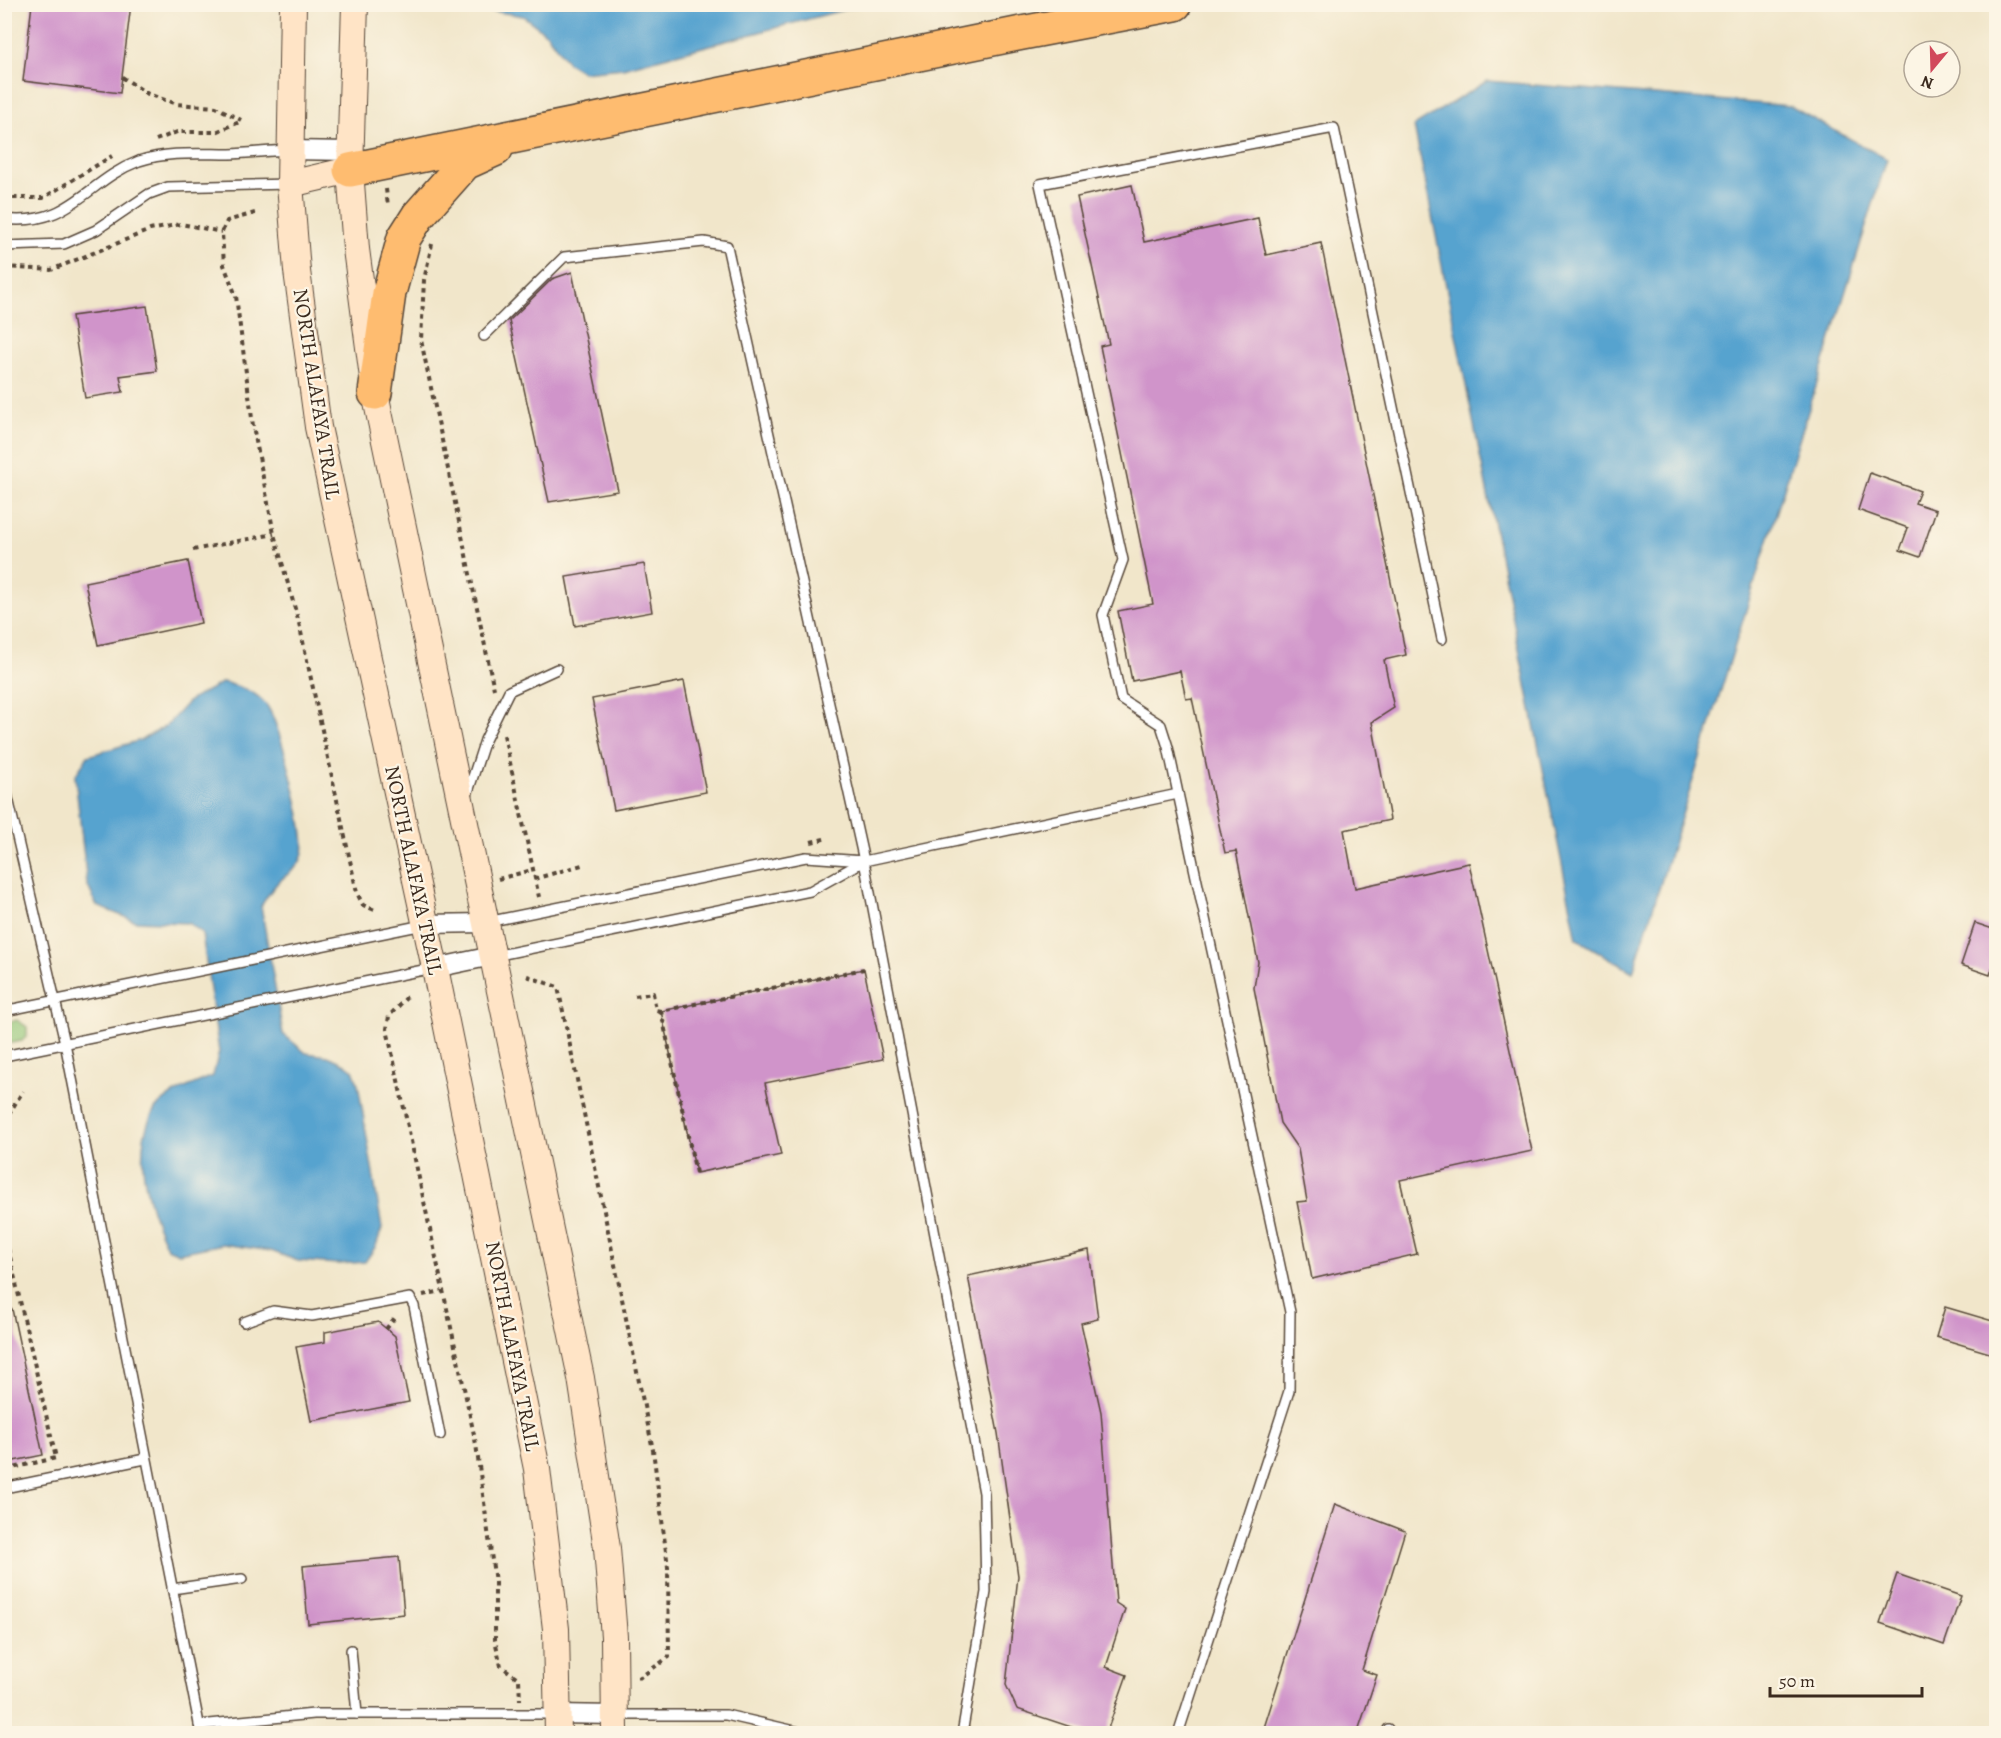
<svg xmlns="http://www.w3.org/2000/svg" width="2001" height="1738" viewBox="0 0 2001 1738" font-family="Alegreya,serif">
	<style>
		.green { fill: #93c677; stroke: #67784a; stroke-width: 1.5 }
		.water { fill: #56a3cf; stroke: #486676; stroke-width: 1.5 }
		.building { fill: #d094ca }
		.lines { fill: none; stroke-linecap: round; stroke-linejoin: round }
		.service-casing { stroke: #564638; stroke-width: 12 }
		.minor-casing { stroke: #564638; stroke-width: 21 }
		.secondary-casing { stroke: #564638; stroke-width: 28 }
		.motorway-casing { stroke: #564638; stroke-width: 36 }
		.path { stroke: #564638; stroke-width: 4; stroke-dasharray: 4.5 4.5; stroke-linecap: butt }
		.service { stroke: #fff; stroke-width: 9 }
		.minor { stroke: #fff; stroke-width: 18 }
		.secondary { stroke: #ffe4c6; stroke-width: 26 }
		.motorway { stroke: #febc70; stroke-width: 33 }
		.labels { text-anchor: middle; stroke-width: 4.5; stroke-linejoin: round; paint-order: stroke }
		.street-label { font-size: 21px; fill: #3b2a1e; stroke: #fcf5e5 }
	</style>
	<rect width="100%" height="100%" fill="#fcf5e5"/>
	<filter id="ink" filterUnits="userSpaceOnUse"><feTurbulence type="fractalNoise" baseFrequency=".0167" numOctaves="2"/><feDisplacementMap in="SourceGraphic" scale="12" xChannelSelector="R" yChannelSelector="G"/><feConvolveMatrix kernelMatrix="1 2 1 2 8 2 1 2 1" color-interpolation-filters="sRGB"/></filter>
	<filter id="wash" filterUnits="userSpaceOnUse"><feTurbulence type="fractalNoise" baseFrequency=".008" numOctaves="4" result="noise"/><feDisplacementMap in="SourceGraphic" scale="24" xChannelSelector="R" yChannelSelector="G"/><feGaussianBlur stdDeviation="1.35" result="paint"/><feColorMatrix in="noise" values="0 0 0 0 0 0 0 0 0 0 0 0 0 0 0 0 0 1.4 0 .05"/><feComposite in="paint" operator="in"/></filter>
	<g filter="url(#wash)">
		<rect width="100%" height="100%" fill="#f1e6ca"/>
		<!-- green -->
		<path class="green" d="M17 1020 27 1027V1035L22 1041 5 1044V1023Z"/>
		<!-- water -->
		<g class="water">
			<path d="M475 5H862L623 68 583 72 568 63 547 34 523 16 480 9Z"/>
			<path d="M1487 81 1790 106 1887 159 1633 972 1577 939 1414 126Z"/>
			<path d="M223 682C239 687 257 691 267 706 280 723 308 833 303 853 299 871 284 874 274 887 269 893 265 900 261 906L283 1034 306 1053 328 1056 345 1064 353 1070 358 1084 382 1228 376 1246 365 1262 338 1264 298 1261 271 1251 223 1244 179 1253 167 1248C149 1209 131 1155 152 1114 161 1095 195 1084 213 1076L219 1052 202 933 188 923 135 921 97 906 87 884 75 776 88 756 141 740 166 726 190 700Z"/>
		</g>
		<g id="blocks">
			<!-- building -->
			<g class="building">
				<path d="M32 4H131L120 93 23 81Z"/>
				<path d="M1132 185 1144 242 1258 218 1266 255 1321 243 1406 655 1384 660 1394 708 1372 722 1390 820 1344 830 1355 888 1469 863 1532 1151 1400 1180 1417 1254 1312 1279 1297 1202 1307 1201 1298 1149 1280 1123 1254 988 1258 962 1236 851 1225 853 1192 698 1186 699 1180 671 1132 681 1118 611 1153 604 1100 346 1109 344 1077 197Z"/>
				<path d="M572 272 618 491 549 502 509 321 552 279Z"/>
				<path d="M147 306 157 371 120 376 123 392 85 398 72 316Z"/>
				<path d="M1870 473 1920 491 1915 503 1936 510 1920 557 1900 550 1908 528 1858 510Z"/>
				<path d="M188 561 201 623 98 645 85 582Z"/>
				<path d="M644 564 652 612 575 626 566 577Z"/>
				<path d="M684 681 706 792 614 810 592 699Z"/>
				<path d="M1975 923 1996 930V957L1990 975 1961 965Z"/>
				<path d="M864 969 883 1059 765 1083 781 1155 696 1173 661 1011Z"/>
				<path d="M1089 1250 1098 1319 1081 1323 1101 1412 1116 1603 1125 1609 1106 1667 1127 1675 1106 1734H1092L1017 1709 1006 1685 1018 1576 998 1433 968 1276Z"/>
				<path d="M1945 1307 1996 1322V1355L1936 1337Z"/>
				<path d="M4 1309H12L43 1455 4 1463Z"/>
				<path d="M378 1322 395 1336 409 1402 311 1421 296 1347 325 1342V1332Z"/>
				<path d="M1335 1504 1405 1531 1362 1670 1377 1675 1357 1734H1262Z"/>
				<path d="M399 1557 404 1614 308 1624 303 1566Z"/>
				<path d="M1897 1574 1961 1596 1944 1645 1880 1623Z"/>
			</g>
		</g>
	</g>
	<g filter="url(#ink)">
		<use href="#blocks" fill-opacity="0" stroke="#564638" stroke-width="1.5"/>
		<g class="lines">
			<!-- service casing -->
			<g class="service-casing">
				<g id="service">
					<path d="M4 219C71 227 86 181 139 161 168 151 200 154 230 154 250 153 269 151 289 150"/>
					<path d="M4 246 64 244 96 230 149 194 168 187 290 184"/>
					<path d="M484 336 564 257 704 242 727 246 864 861 984 1493 986 1592 962 1734"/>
					<path d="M4 781 65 1043 201 1734"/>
					<path d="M467 795 485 740 509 691 557 669"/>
					<path d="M487 922 806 857 864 861 1178 794"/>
					<path d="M494 956 810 891 864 861"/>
					<path d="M4 1011 423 925"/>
					<path d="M4 1056 433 968"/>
					<path d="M244 1322 273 1311 312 1316 410 1298 414 1306 440 1435"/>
					<path d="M4 1488 145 1459"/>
					<path d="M172 1589 242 1579"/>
					<path d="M351 1650 357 1714"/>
					<path d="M617 1715H726L808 1734"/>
					<path d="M199 1725 314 1714H555"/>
					<path d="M1178 1734 1289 1391 1290 1312 1168 747 1161 725 1121 699 1103 615 1123 560 1040 184 1334 128 1442 639"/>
					<path d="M1387 1734 1388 1729"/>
				</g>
			</g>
			<!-- minor casing -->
			<g class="minor-casing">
				<g id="minor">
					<path d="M289 150 350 151"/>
					<path d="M425 924 485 923"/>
					<path d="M435 968 492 956"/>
					<path d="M557 1714 615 1715"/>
				</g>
			</g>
			<!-- secondary casing -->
			<g class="secondary-casing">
				<g id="secondary">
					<path d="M293 4 290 184 297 271 318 427 435 968 537 1469 556 1629 558 1734"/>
					<path d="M355 4 350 170 356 249 375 393 581 1378 607 1548 614 1637 615 1734"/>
					<path d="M290 184 350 170"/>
				</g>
			</g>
			<!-- motorway casing -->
			<g class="motorway-casing">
				<g id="motorway">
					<path d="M350 170 1022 33 1175 4"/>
					<path d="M375 393 389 293 404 238 418 216 465 163 496 149"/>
				</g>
			</g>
			<!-- path -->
			<g class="path">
				<path d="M122 77 148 94 176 104 216 107 241 120"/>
				<path d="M156 140 177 132H216L242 121"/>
				<path d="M386 189 388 206"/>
				<path d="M4 198H43L112 156"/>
				<path d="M255 213 227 221 222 232 224 265 236 296 253 426 274 534 299 623 357 893 363 905 377 911"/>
				<path d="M432 244 424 280 421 340 494 689"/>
				<path d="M4 267 51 270 150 230 181 224 222 232"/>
				<path d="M193 550 274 534"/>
				<path d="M504 735 539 897"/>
				<path d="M811 842 828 838"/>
				<path d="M498 879 532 870"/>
				<path d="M534 879 582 865"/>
				<path d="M527 976 558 987 653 1450 668 1567 669 1657 639 1678V1682"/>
				<path d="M635 996 653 993 656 1010 661 1011"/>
				<path d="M407 997 389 1016 387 1029 476 1444 495 1582V1640L501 1666 519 1679 520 1700"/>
				<path d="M4 1122 23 1091"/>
				<path d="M696 1173 661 1011 864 969"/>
				<path d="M4 1231 56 1458 4 1470"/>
				<path d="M423 1295 442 1291"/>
				<path d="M386 1329 397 1315"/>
			</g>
			<!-- service -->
			<use href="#service" class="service"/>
			<!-- minor -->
			<use href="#minor" class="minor"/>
			<!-- secondary -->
			<use href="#secondary" class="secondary"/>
			<!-- motorway -->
			<use href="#motorway" class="motorway"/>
		</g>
	</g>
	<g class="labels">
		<!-- street labels -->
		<g class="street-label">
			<text transform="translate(317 394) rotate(81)" y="7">NORTH ALAFAYA TRAIL</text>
			<text transform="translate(414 870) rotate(78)" y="7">NORTH ALAFAYA TRAIL</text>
			<text transform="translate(513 1346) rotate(79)" y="7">NORTH ALAFAYA TRAIL</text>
		</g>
	</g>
	<!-- margin -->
	<rect width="2001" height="1738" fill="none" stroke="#fcf5e5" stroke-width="24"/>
	<!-- north arrow -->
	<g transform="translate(1932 69) rotate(199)"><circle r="28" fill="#fcf5e5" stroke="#afa495" stroke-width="1.5"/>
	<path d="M0-4.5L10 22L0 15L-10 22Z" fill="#d1495b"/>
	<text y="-9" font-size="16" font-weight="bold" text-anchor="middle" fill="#3b2a1e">N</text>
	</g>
	<!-- scale -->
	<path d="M1770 1687v9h152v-9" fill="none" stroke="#3b2a1e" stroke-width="3"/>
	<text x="1779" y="1687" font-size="18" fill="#3b2a1e" stroke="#fcf5e5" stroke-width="4.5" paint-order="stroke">50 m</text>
</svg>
